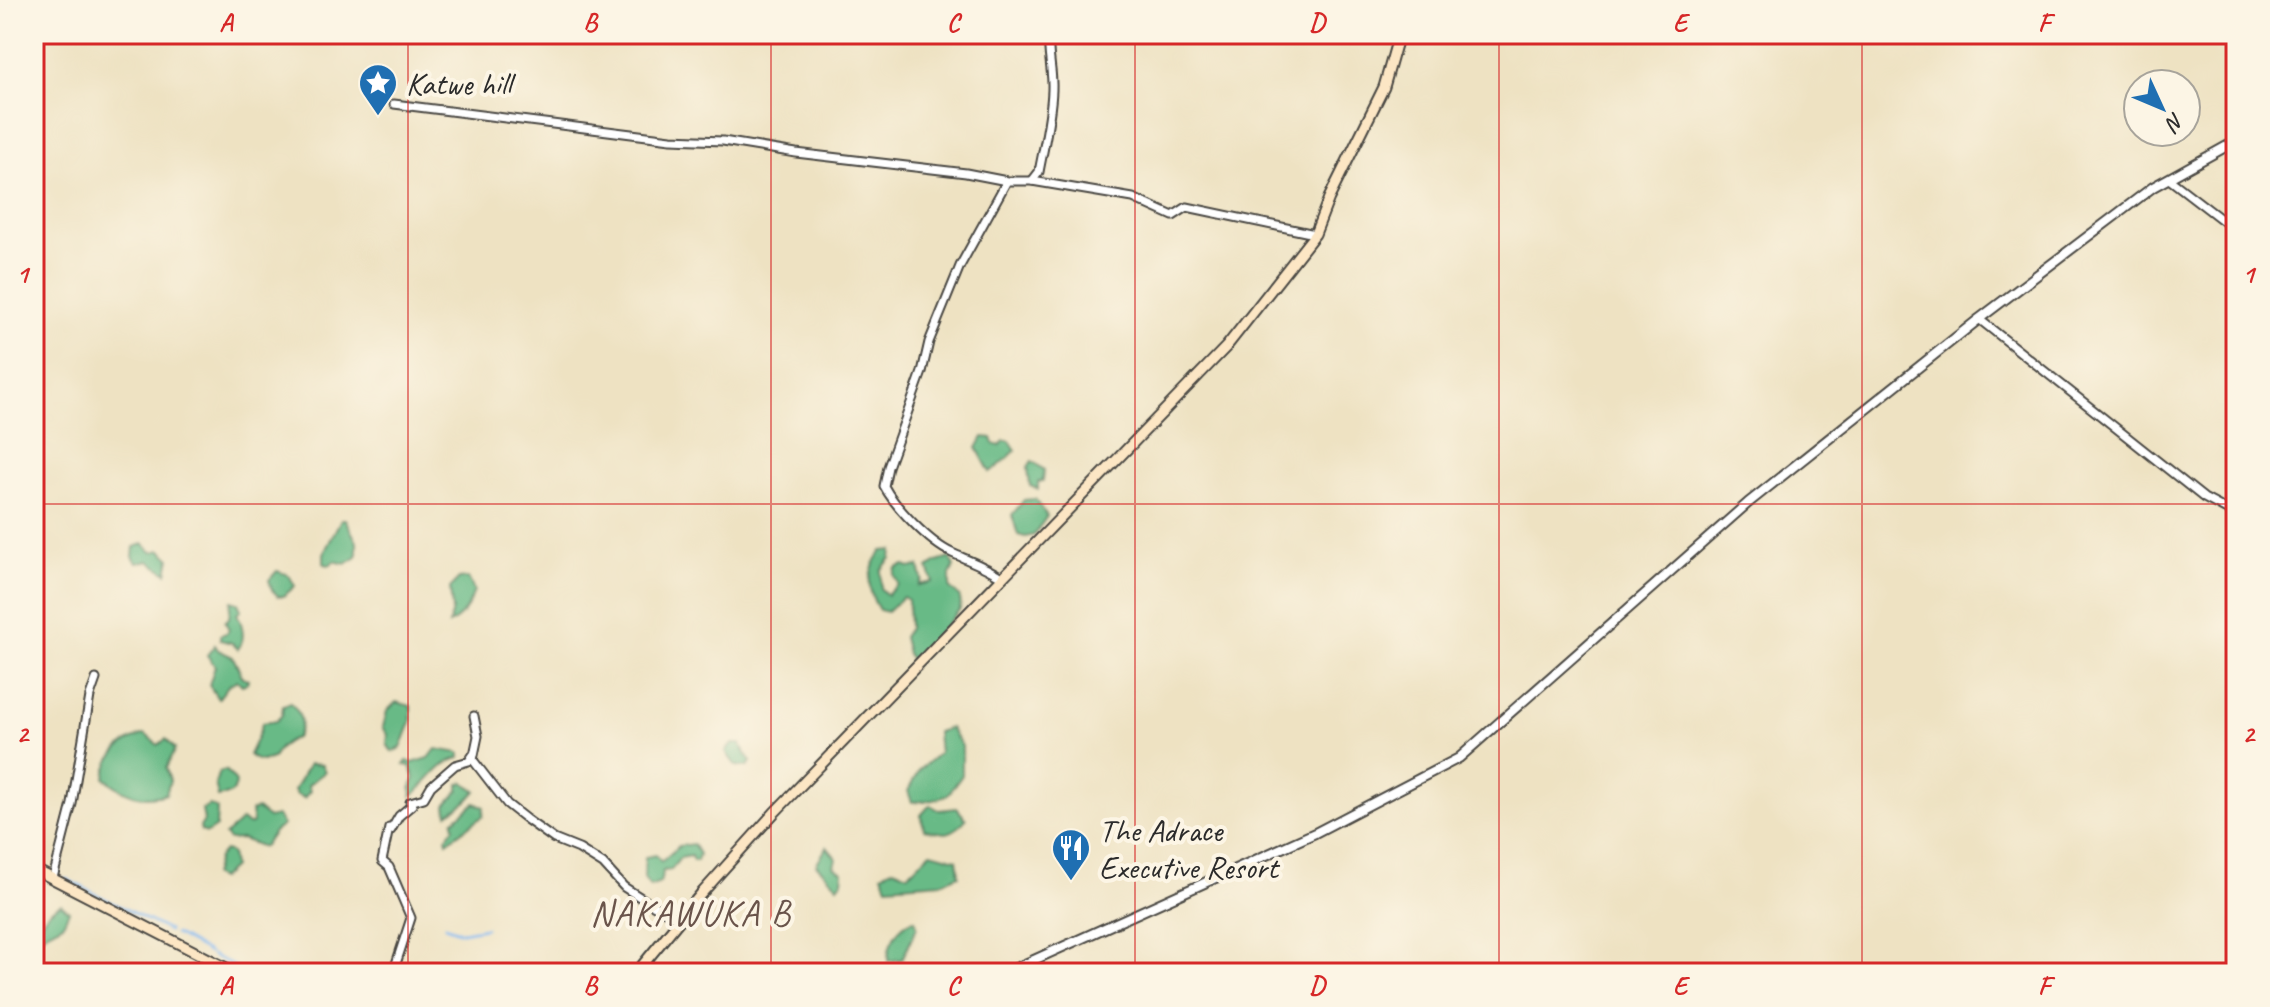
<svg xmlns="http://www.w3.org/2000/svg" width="2270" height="1007" viewBox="0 0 2270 1007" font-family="Caveat,sans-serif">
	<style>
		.forest { fill: #68ba86; stroke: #4a7258; stroke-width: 2 }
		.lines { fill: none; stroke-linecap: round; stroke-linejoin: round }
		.stream { stroke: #7fb6ee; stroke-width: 3 }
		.minor-casing { stroke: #484642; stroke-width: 11 }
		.tertiary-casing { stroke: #484642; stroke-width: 12 }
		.secondary-casing { stroke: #484642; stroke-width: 13 }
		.minor { stroke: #fff; stroke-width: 7 }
		.tertiary { stroke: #fff; stroke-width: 8 }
		.secondary { stroke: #fce6c4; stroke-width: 9 }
		.grid { fill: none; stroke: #d62828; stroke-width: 2; stroke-opacity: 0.55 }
		.labels { text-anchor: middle; stroke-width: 8; stroke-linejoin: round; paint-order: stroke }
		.poi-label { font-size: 32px; fill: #2b2b2b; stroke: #fcf5e5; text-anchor: start }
		.quarter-label { font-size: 36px; letter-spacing: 2px; fill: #6a544b; stroke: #fcf5e5 }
		.neatline { fill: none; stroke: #d62828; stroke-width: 3 }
		.grid-label { font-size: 26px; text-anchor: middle; font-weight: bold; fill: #d62828 }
	</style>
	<rect width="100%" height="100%" fill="#fcf5e5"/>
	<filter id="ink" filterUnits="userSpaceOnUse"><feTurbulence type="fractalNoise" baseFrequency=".0125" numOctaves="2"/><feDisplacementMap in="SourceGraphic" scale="16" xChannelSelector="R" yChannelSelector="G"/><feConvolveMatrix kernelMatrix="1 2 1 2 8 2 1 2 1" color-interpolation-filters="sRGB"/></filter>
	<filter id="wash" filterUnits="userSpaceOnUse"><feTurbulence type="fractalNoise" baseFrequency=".006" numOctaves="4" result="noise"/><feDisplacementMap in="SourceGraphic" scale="32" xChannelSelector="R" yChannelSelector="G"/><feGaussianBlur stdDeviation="1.8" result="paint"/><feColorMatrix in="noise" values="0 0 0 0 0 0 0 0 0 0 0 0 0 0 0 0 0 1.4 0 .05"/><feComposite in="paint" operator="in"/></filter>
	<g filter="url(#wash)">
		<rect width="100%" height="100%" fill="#eee2c2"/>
		<!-- forest -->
		<g class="forest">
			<path d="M983 437 992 438 994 444 1000 446 1004 441H1010L1016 450C1008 458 1000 466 990 472L977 448Z"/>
			<path d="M1032 461 1044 470 1043 481 1038 482V489L1030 486 1028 467Z"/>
			<path d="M1035 499 1047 516 1034 535 1025 537 1018 535 1012 515 1024 500Z"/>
			<path d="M341 519H345L357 542V557L346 564 334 561 330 565 324 564V553Z"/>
			<path d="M144 544 152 552 161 550 170 558 167 573 149 561 137 563 133 557 134 547Z"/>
			<path d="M892 550 891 558 881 570V589L887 595 898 584 894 575 896 568 904 565 909 568 919 566 922 579 919 585 933 582 928 568 937 562 950 558 954 566 950 575V589C959 594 962 598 960 609L922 653 912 660 907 654 903 637 909 628 908 600 903 597 887 612 879 610C865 588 867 571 882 551Z"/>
			<path d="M277 571 289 575 295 586 284 596H278L272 590 269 580Z"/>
			<path d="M468 578 474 590C470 605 463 617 449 624L452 609 450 588 459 579Z"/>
			<path d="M231 601 238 603 241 610 237 614C243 625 246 639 238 649L232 643 220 640V635L227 633 229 629 225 622 229 618Z"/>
			<path d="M215 645 218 650 233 657 242 676 248 680 247 683 242 685 237 680 228 686 218 699 209 685 215 666 207 655Z"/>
			<path d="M396 702 411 706V722L401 748 392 752 387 744 388 735 383 727 387 711Z"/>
			<path d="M290 703C302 713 304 724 296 738 287 740 277 748 274 757 263 762 259 763 249 755 254 744 260 734 262 723L276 721 282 715 283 706Z"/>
			<path d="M950 728 962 746V775L948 795 934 800 912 802 908 791 919 770 939 753 937 732Z"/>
			<path d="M145 734 158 745 166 739 175 749 166 768 170 781 166 794C142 802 124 794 105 778 108 755 123 741 145 734Z"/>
			<path d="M732 744H740L751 762 747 767 736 766 726 752Z"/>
			<path d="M436 749 460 753V758C438 762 428 785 412 796L411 787 415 778 410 766 404 765 407 761 413 763 429 758Z"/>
			<path d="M309 764 322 765 325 772 308 785 310 791 304 798 297 795 294 790Z"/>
			<path d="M226 770 236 782C235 794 230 795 218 797L215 783 219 772Z"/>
			<path d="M464 782 476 791 467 801 448 814 446 805 459 790V784Z"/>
			<path d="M475 803 484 807 483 816 447 842 446 838 454 827 453 821Z"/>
			<path d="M210 805 217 809 216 827 207 833 201 831 200 827 204 821 202 810Z"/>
			<path d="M930 805 939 810 957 808 966 819C952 837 944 834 924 829L921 815Z"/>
			<path d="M257 809 268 818 277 816 283 825 274 832 263 847 242 839 229 840 225 835 242 820 248 825 253 823 251 811Z"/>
			<path d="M693 844 699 854 697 861H693L691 856 680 858 671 870 663 871 660 883 650 887 644 878 645 857 656 855 661 862 679 846Z"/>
			<path d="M827 847 836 858 834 866 843 872 842 881 838 886 816 864Z"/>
			<path d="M224 851 231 853 233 867 220 879 213 876 218 858Z"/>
			<path d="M931 852 957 859 959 875 942 882 887 886 882 874 894 868 908 874Z"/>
			<path d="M61 904 69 911 63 924 44 934 34 943C34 928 47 910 61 904Z"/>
			<path d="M915 919 917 927 902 959 888 961C888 943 897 926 915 919Z"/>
		</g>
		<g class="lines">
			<!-- stream -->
			<g class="stream">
				<path d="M66 879 169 931"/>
				<path d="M445 926 462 932 485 928"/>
				<path d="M175 934 209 953"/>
				<path d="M212 955 248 973"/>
			</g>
		</g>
	</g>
	<g filter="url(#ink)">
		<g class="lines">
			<!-- minor casing -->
			<g class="minor-casing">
				<g id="minor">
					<path d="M394 104 671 139 723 141 796 153 966 173 1007 181H1032L1133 198 1173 216 1187 207 1315 234"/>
					<path d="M2169 179 2230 226 2236 225"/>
					<path d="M1032 181 1039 172C1044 145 1051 118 1052 90 1053 71 1047 53 1049 34"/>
					<path d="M1979 319 2204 498 2236 515"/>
					<path d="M1003 578C987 567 970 561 952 553 930 543 895 507 884 486L888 467 922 372 929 342 960 266 1007 181"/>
					<path d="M474 716 478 736 473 760 507 804 526 819 554 839 579 849 603 864 624 887 649 903 681 919"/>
					<path d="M53 878 72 804 90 696 96 679"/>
					<path d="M393 973 411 918 389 867 382 861 389 828 391 830 399 816 412 805 410 802 424 798 431 786 455 765 469 761 473 755"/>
				</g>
			</g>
			<!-- tertiary casing -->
			<g class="tertiary-casing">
				<path id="tertiary" d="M1005 973 1315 833 1459 758 1748 503 1979 319 2153 187 2236 141"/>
			</g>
			<!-- secondary casing -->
			<g class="secondary-casing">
				<g id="secondary">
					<path d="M34 869 236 973"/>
					<path d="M636 973 701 894 774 813 1226 347 1315 234 1329 198 1384 87 1399 34"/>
				</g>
			</g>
			<!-- minor -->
			<use href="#minor" class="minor"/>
			<!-- tertiary -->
			<use href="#tertiary" class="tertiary"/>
			<!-- secondary -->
			<use href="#secondary" class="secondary"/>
		</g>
	</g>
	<!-- grid -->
	<path class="grid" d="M408 34V973M771 34V973M1135 34V973M1499 34V973M1862 34V973M34 504H2236"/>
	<!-- icons -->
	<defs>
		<g id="sight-pin" transform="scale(2)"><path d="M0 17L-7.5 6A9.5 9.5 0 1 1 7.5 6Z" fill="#1f6fb2" stroke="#fcf5e5"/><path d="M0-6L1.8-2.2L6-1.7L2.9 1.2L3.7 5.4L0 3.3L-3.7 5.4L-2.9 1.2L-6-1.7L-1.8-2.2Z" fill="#fff"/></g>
		<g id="restaurant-pin" transform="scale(2)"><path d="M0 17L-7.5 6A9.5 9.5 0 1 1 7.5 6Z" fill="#1f6fb2" stroke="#fcf5e5"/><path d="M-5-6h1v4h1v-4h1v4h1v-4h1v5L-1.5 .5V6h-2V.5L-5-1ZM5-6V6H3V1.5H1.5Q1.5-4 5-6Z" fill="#fff"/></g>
	</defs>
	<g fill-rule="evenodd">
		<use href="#sight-pin" x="378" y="83"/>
		<use href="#restaurant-pin" x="1071" y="848"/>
	</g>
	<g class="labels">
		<!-- poi labels -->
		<g class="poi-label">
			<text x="406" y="94">Katwe hill</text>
			<text x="1099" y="841">The Adrace<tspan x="1099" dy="37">Executive Resort</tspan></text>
		</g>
		<!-- quarter labels -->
		<g class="quarter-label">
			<text x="691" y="925">NAKAWUKA B</text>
		</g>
	</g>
	<!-- margin -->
	<rect width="2270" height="1007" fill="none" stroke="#fcf5e5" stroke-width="88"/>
	<!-- north arrow -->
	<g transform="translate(2162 108) rotate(134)"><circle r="38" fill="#fcf5e5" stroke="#a8a49b" stroke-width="2"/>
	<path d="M0-6L14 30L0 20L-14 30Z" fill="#1f6fb2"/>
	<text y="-12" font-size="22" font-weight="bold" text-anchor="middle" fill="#2b2b2b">N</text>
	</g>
	<rect x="44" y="44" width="2182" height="919" class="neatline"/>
	<g class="grid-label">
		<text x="226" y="31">A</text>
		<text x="590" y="31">B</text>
		<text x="953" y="31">C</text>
		<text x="1317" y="31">D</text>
		<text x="1680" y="31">E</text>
		<text x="2044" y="31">F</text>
		<text x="22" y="283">1</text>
		<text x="2248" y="283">1</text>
		<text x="22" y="742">2</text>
		<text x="2248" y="742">2</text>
		<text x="226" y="994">A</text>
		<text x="590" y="994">B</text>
		<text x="953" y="994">C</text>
		<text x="1317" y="994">D</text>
		<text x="1680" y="994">E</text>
		<text x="2044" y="994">F</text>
	</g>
</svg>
